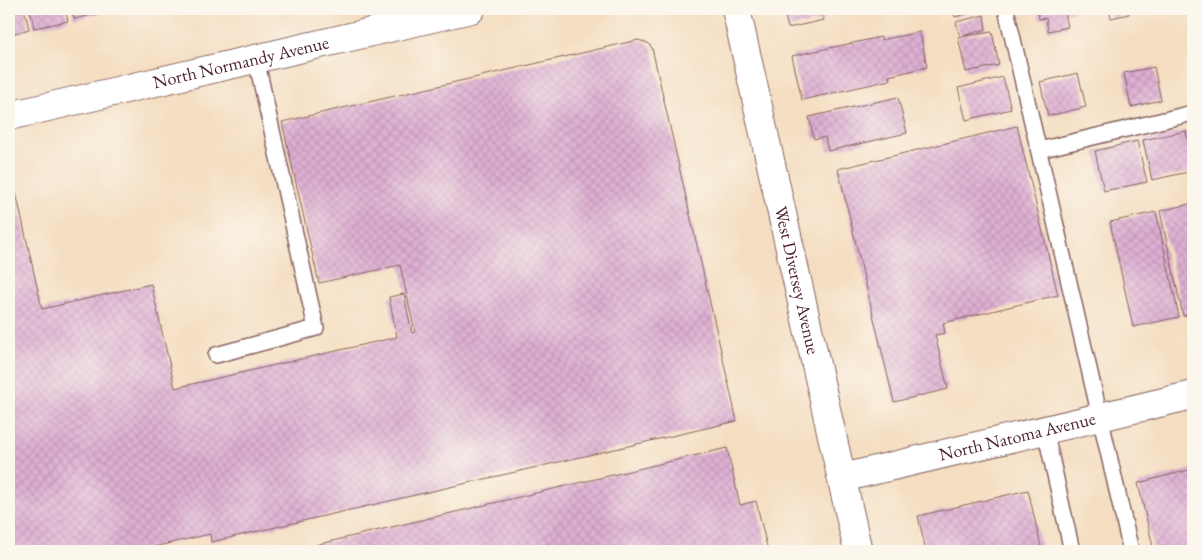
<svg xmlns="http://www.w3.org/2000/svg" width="1202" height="560" viewBox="0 0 1202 560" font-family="'EB Garamond',serif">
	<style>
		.building { fill: url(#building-cross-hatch) }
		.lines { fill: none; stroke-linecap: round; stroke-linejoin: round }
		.service-casing { stroke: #86625f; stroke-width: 18 }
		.minor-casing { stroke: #86625f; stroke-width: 30 }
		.secondary-casing { stroke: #86625f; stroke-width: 30 }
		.service { stroke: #fff; stroke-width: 15 }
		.minor { stroke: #fff; stroke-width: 28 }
		.secondary { stroke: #fff; stroke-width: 28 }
		.labels { text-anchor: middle; stroke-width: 4; stroke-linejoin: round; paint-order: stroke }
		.street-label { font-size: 18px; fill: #4a1f2b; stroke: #fbf7ec }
	</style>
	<defs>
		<pattern id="building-cross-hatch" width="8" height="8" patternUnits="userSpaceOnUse" patternTransform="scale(1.25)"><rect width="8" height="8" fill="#deafd3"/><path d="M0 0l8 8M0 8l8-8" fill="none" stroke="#c096b5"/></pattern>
	</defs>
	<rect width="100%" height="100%" fill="#fbf7ec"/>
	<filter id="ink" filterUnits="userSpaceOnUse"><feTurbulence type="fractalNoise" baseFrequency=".02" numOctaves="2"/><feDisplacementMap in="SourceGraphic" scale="10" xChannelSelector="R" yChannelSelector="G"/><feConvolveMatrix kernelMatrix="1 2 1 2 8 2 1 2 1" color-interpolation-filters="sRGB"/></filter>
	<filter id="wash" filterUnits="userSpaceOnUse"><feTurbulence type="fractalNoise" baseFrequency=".0096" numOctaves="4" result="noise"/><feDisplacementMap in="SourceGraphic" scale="20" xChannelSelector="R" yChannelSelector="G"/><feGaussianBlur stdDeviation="1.12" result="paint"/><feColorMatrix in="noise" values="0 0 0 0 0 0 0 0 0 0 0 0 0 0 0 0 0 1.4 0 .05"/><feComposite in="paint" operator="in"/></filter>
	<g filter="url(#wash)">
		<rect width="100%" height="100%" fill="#f4ddc0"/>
		<g id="blocks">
			<!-- building -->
			<g class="building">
				<path d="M9 9H24L29 29 9 35Z"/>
				<path d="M30 9H65L68 21 34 28Z"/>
				<path d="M72 9H109L110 11 74 19Z"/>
				<path d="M783 9H821L824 20 788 28Z"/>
				<path d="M953 9H983L955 17Z"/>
				<path d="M1037 9H1077L1078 11 1065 13 1068 27 1048 31 1046 18 1039 19Z"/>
				<path d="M1109 9H1127L1129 14 1111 18Z"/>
				<path d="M984 15 986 29 960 37 956 22Z"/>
				<path d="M920 32 927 67 889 76 890 80 802 100 792 56 881 37V40Z"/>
				<path d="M992 32 999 65 966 72 958 37Z"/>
				<path d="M638 40 648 43 652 48 737 421 211 542 210 534 136 551H9V189L15 188 42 309 151 284 175 388 397 337 389 297 404 294 412 333 415 332 400 265 319 283 282 122Z"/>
				<path d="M1154 67 1161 100 1131 107 1124 73Z"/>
				<path d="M1078 73 1086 107 1048 116 1040 82Z"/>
				<path d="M1003 77 1011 109 966 120 958 88Z"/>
				<path d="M898 97 907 133 828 151 825 137 814 139 809 117Z"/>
				<path d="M1017 126 1058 295 943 323 945 333 935 335 948 389 894 402 838 169Z"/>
				<path d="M1186 131 1193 171 1152 180 1143 140Z"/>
				<path d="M1137 141 1147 182 1104 191 1095 151Z"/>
				<path d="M1193 203V314L1183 316 1160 211Z"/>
				<path d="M1156 212 1179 317 1133 327 1110 222Z"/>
				<path d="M727 448 740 505 756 501 768 551H290Z"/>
				<path d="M1193 469V551H1154L1138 483Z"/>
				<path d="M1028 490 1042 551H926L918 516Z"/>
			</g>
		</g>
	</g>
	<g filter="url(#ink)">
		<use href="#blocks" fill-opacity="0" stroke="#86625f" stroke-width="1"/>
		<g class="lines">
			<!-- service casing -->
			<g class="service-casing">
				<g id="service">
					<path d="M1006 9 1131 551"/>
					<path d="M1039 150 1193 113"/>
					<path d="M216 355 316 328 256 59"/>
					<path d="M1045 430 1072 551"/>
				</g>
			</g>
			<!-- minor casing -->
			<g class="minor-casing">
				<g id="minor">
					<path id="s1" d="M9 116 471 9"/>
					<path id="s2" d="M842 478 1193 395"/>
				</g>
			</g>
			<!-- secondary casing -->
			<g class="secondary-casing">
				<g id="secondary">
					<path id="s3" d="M736 9 858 551"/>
				</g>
			</g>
			<!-- service -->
			<use href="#service" class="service"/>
			<!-- minor -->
			<use href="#minor" class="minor"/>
			<!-- secondary -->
			<use href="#secondary" class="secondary"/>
		</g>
	</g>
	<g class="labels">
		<!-- street labels -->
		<g class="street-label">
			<text dy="6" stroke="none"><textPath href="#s1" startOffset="238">North Normandy Avenue</textPath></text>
			<text dy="6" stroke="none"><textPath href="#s3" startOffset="278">West Diversey Avenue</textPath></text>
			<text dy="6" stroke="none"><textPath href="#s2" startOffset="180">North Natoma Avenue</textPath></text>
		</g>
	</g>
	<!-- margin -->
	<rect width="1202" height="560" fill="none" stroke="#fbf7ec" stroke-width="30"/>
</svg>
